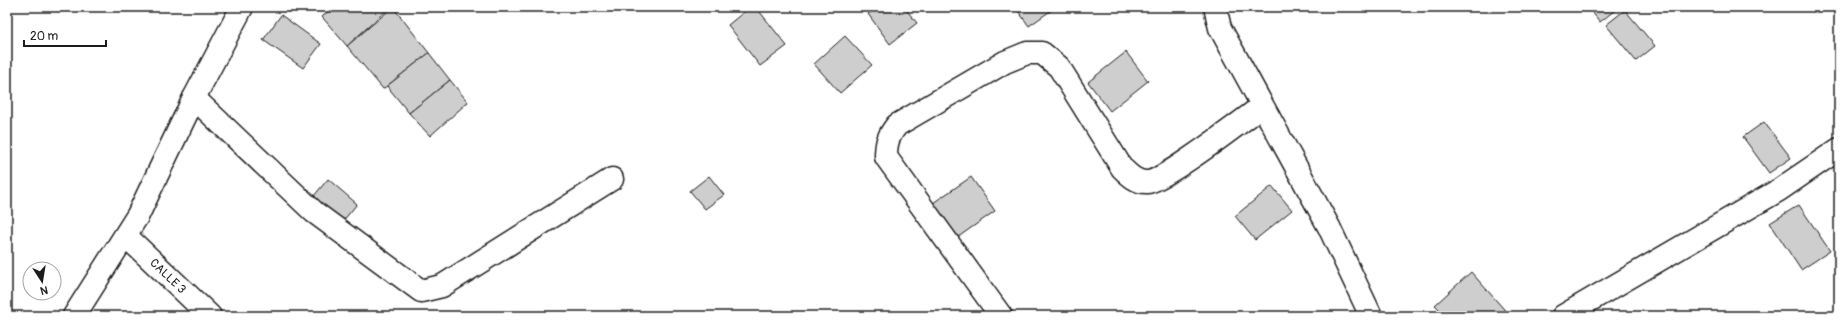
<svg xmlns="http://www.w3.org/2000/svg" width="1846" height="323" viewBox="0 0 1846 323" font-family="Pangolin,sans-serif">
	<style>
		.building { fill: #cecece; stroke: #1c1c1c }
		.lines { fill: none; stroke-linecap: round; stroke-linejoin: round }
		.minor-casing { stroke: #1c1c1c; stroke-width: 25 }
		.minor { stroke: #fff; stroke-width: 22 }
		.labels { text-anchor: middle; stroke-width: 3.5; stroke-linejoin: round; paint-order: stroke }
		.street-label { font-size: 12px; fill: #1c1c1c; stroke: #fff }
	</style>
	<rect width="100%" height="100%" fill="#fff"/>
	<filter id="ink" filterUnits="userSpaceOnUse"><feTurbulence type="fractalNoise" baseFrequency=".025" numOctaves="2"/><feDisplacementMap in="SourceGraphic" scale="8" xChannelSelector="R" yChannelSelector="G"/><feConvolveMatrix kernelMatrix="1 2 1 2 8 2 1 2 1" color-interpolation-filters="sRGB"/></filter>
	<g filter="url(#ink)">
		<!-- building -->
		<g class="building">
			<path d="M333 7H390L347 46 322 17Z"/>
			<path d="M393 7 429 53 383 89 347 46Z"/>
			<path d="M750 7H756L787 46 760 66 728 25Z"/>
			<path d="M877 7H904L917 23 890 44 868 14Z"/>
			<path d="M1015 7H1056L1029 26Z"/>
			<path d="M1588 7H1619L1600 22Z"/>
			<path d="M1625 10 1655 46 1636 61 1606 25Z"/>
			<path d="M281 15 321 44 303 68 263 40Z"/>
			<path d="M845 36 872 65 840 93 814 64Z"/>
			<path d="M1126 52 1148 81 1110 111 1088 82Z"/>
			<path d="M429 53 450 80 409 113 387 86Z"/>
			<path d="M450 80 468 102 430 136 409 113Z"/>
			<path d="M1764 122 1791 158 1769 173 1743 137Z"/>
			<path d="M709 176 724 195 705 209 690 191Z"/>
			<path d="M971 177 995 211 954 240 930 205Z"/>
			<path d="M328 179 357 204 338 227 308 203Z"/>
			<path d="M1272 186 1292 210 1255 240 1235 216Z"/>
			<path d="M1799 205 1830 251 1801 270 1770 223Z"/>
			<path d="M1471 272 1510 316H1446L1435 305Z"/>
		</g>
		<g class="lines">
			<!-- minor casing -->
			<g class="minor-casing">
				<g id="minor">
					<path d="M1215 7 1220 28 1329 227 1371 316"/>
					<path d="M194 98 314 212 421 291 442 286 612 179"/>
					<path id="s1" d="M126 236 210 316"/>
					<path d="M74 316 138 215 194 98 242 7"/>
					<path d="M1001 316 886 157C886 143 888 136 897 125L1005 62 1027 53H1042L1059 67 1122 168C1129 175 1137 183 1148 182 1163 181 1245 119 1262 106"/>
					<path d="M1563 316 1779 190 1839 149"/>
				</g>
			</g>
			<!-- minor -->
			<use href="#minor" class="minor"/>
		</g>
	</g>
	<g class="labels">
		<!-- street labels -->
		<g class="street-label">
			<text dy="4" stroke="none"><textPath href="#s1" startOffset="58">CALLE 3</textPath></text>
		</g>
	</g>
	<!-- margin -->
	<rect width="1846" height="323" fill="none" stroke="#fff" stroke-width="24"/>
	<rect x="12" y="12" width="1822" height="299" fill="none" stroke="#1c1c1c" stroke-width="1.5" filter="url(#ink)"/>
	<!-- north arrow -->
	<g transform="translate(42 281) rotate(168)"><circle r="19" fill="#ffffff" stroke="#a4a4a4"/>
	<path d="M0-3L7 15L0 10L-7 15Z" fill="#1c1c1c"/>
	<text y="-6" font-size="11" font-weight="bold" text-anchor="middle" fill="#1c1c1c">N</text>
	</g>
	<!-- scale -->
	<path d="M24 40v6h82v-6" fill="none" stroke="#1c1c1c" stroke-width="2"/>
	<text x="30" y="40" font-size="12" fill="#1c1c1c" stroke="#ffffff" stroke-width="3" paint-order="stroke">20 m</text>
</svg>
